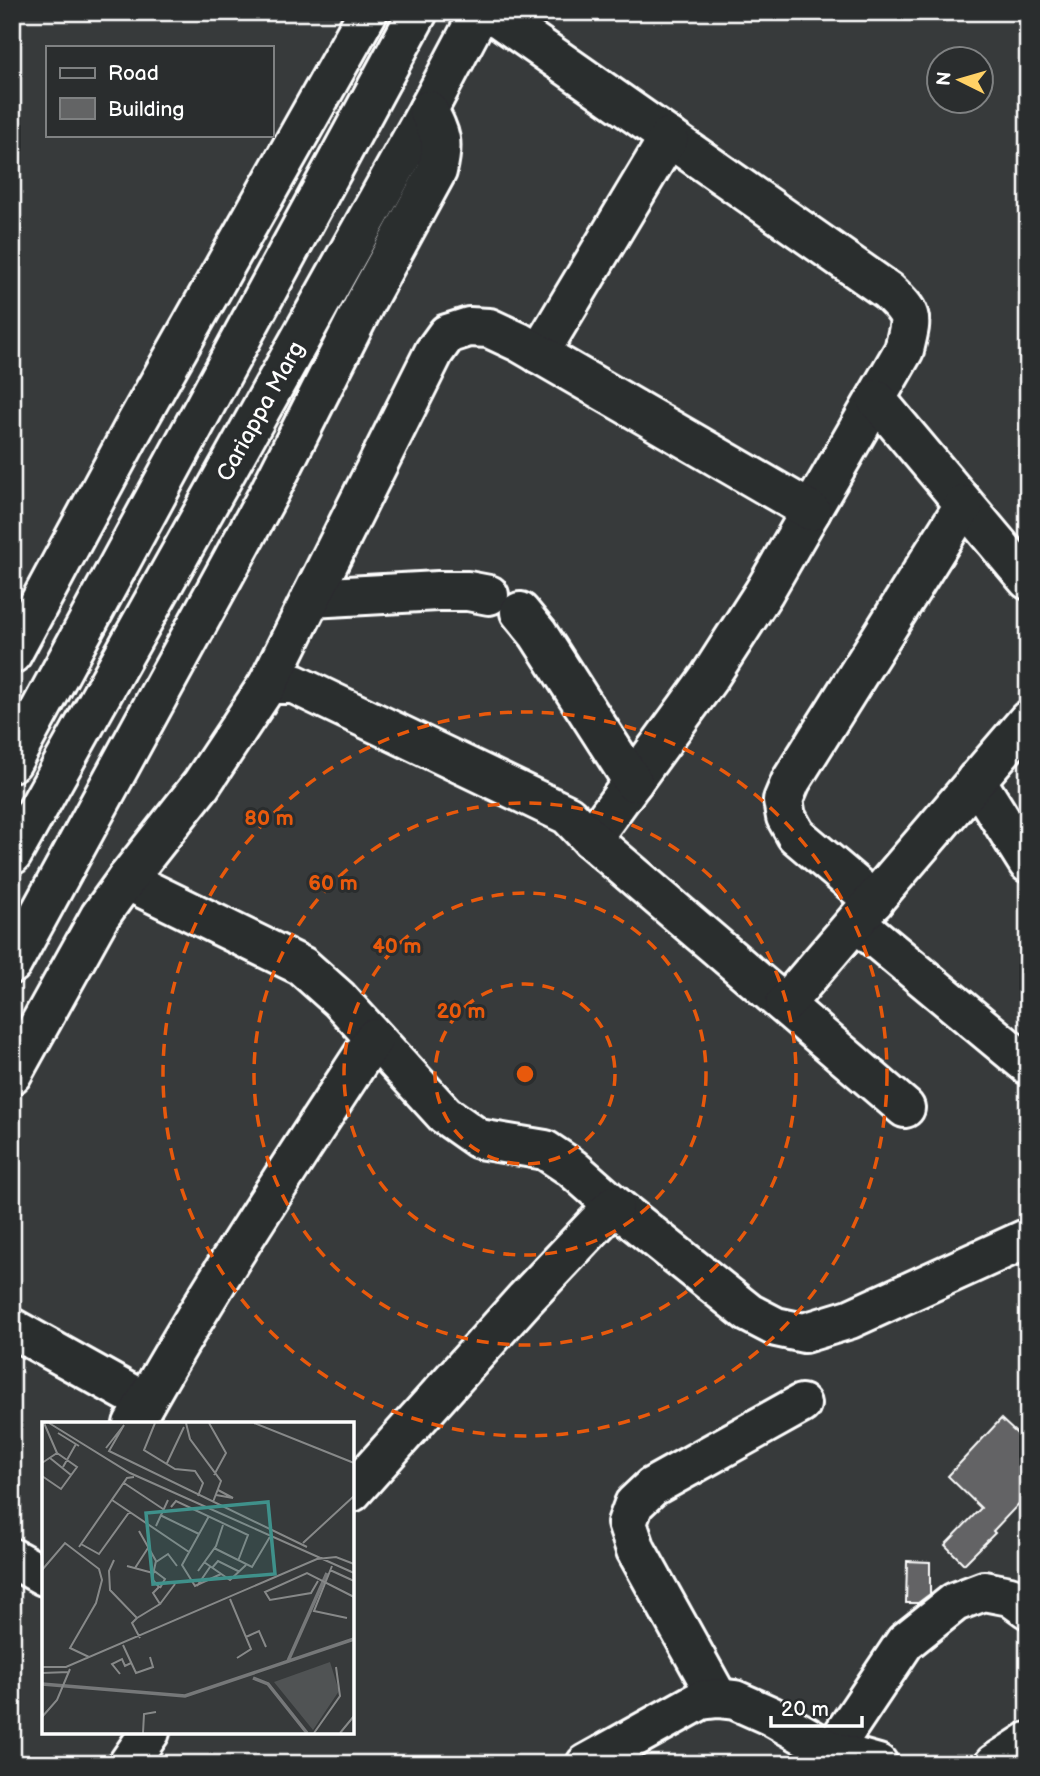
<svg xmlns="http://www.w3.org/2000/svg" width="1040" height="1776" viewBox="0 0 1040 1776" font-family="'Balsamiq Sans',sans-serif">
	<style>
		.building { fill: #636465; stroke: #fff; stroke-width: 2 }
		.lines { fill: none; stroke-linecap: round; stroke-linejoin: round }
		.minor-casing { stroke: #fff; stroke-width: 44 }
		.major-casing { stroke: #fff; stroke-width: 44 }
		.minor { stroke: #2a2d2e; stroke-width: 38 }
		.major { stroke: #2a2d2e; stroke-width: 38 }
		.ring { fill: none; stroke: #e8590c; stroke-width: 3.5; stroke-dasharray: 12 9 }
		.labels { text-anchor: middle; stroke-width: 6; stroke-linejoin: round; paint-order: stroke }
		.street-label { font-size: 23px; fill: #fff; stroke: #2a2d2e }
		.inset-river { fill: none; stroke: #767879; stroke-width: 3.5 }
		.inset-road { fill: none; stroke: #878989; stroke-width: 2 }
		.view { fill: #3f918b; fill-opacity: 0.15; stroke: #3f918b; stroke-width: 3.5 }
		.inset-edge { fill: none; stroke: #fff; stroke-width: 3.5 }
		.centre { fill: #e8590c; stroke: #2a2d2e; stroke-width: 3.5 }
		.ring-label { font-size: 21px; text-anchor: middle; font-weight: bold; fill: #e8590c; stroke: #2a2d2e; stroke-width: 6; stroke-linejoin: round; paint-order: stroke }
	</style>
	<rect width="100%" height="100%" fill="#373a3b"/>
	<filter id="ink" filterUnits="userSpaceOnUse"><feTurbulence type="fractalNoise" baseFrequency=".0143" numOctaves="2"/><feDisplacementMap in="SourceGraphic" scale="14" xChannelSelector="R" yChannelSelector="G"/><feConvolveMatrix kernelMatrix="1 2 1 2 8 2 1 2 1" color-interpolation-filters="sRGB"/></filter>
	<g filter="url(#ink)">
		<!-- building -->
		<g class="building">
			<path d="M1001 1419 1028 1444V1494L993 1531 995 1533 964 1564 945 1545 981 1508 948 1476Z"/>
			<path d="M907 1561 930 1562V1594L918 1603H906Z"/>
		</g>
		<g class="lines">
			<!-- minor casing -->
			<g class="minor-casing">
				<g id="minor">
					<path d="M490 12 888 291C914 316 912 316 904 350L764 592 710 676 591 839"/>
					<path d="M539 354 669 137"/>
					<path d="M876 399 1028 580"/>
					<path d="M311 598 438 591H468L489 595"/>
					<path d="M520 612 538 634 633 782"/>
					<path d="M12 654 133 429 368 12"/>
					<path d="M268 684H294L568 815 591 839 905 1108"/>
					<path d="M976 780 1028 863"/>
					<path d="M126 880 302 966 339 999 445 1115 479 1139 545 1150 572 1168 614 1205 749 1313 776 1327 804 1333 850 1319 1028 1238"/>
					<path d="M874 901 796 835 786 817 783 800 791 781 964 505"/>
					<path d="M856 922 1028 1065"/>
					<path d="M785 1004 1028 720"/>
					<path d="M12 1074 100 916 126 880 201 785 268 684 434 352 447 334 469 327 489 328 519 342 811 511"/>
					<path d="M12 1328 145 1402"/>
					<path d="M133 1424C207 1291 291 1165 374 1038"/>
					<path d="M352 1492 525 1299 614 1205"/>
					<path d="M12 1558 44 1576"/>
					<path d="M718 1698 636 1550 627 1523 634 1504 652 1487 801 1404"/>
					<path d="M832 1751 905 1642 955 1602 984 1591 1010 1596 1028 1609"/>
					<path d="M128 1764 150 1732"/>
					<path d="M586 1764 701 1700 718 1698 735 1700 771 1716 832 1751 878 1764"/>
					<path d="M994 1764 1028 1742"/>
				</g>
			</g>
			<!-- major casing -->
			<g class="major-casing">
				<g id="major">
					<path d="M12 762 418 12"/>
					<path d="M12 855 428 110 480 12"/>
					<path d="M12 964 270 491 366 301 437 171C444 142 441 136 428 110"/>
				</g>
			</g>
			<!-- minor -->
			<use href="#minor" class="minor"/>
			<!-- major -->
			<use href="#major" class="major"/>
		</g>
	</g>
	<!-- distance rings -->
	<g class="ring">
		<circle cx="525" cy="1074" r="90"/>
		<circle cx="525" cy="1074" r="181"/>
		<circle cx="525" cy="1074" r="271"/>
		<circle cx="525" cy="1074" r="362"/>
	</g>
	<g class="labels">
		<!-- street labels -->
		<g class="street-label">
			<text transform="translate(260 411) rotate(-61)" y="8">Cariappa Marg</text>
		</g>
	</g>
	<!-- overview -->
	<g transform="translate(42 1422)">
		<rect width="312" height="312" fill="#373a3b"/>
		<path d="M288 240 297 269 271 308 232 260Z" fill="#505354"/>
		<path class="inset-river" d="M246 239 285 151M211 256 226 262 265 311M0 262 143 274 312 217"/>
		<path class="inset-road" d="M7 1 88 51 312 151M113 1 102 28 133 47 153 49 161 61 156 74M144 1 148 17 179 59 171 80M167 1 184 31 172 53M212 1 312 41M16 11 37 24M64 26 82 3 67 29 265 125M8 36 29 53M0 41 15 31 2 1M125 41 142 5M21 45 34 22M0 54 19 67 35 45 15 31M82 61 121 87M174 73 191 76 176 68M70 78 147 130M129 85 134 79 206 113 196 139M118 93 157 112M167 94 140 143 153 164 179 152M114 104 126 78M261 121 312 74M39 122 57 132 88 89M37 125 85 56 92 55M172 126 210 145 229 113M72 138 67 149 68 168 95 196 90 201 98 216M114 140 126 132 135 144M162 140 188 158 204 143M85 144 111 151M290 144 272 189 305 196M93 146 106 126M170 146 176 139 198 150M0 148 23 121 57 147 60 158 54 181 28 226 47 235M111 148 123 157 118 166M288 148 312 159M156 149 174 124 181 103M276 159 269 171 228 178 223 170 265 151 312 175M155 164 168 145M188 177 209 227 195 236M118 182 133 162M95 196 118 182 111 171 117 165 110 157 114 139 97 109M204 215 217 209 224 225M81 223 94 251 111 245 108 235M0 245H24L275 137 294 135 312 142M0 251 27 250M78 252 70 242 80 237 83 244 89 241M0 295 15 278 28 247M101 311 102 292 114 290M272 311 298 274 294 245M298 311 312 294"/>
		<path class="view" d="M226 80 233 152 111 162 104 91Z"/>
		<rect width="312" height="312" class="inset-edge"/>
	</g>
	<circle cx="525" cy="1074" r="10" class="centre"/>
	<g class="ring-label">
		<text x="269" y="825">80 m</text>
		<text x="333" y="890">60 m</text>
		<text x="397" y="953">40 m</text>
		<text x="461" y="1018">20 m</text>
	</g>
	<!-- margin -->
	<rect width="1040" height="1776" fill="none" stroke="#2a2d2e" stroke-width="42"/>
	<rect x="21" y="21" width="998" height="1734" fill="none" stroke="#fff" stroke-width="2.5" filter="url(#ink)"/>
	<!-- legend -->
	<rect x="46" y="46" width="228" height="91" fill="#2a2d2e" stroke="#7f8182" stroke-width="2"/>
	<rect x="60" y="68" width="35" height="10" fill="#2a2d2e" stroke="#7f8182" stroke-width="2"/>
	<text x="108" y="80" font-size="21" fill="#ffffff">Road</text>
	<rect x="60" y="98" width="35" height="21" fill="#636465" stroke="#7f8182" stroke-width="2"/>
	<text x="108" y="116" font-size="21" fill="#ffffff">Building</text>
	<!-- north arrow -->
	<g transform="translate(960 80) rotate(275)"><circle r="33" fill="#2a2d2e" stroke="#7f8182" stroke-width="2"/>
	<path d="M0-5L12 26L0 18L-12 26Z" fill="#ffd166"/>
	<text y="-10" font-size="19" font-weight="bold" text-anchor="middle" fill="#ffffff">N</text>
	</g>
	<!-- scale -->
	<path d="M771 1716v10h91v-10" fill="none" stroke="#ffffff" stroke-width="3.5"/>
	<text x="781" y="1716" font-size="21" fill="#ffffff" stroke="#2a2d2e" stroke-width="5" paint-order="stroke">20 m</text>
</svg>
